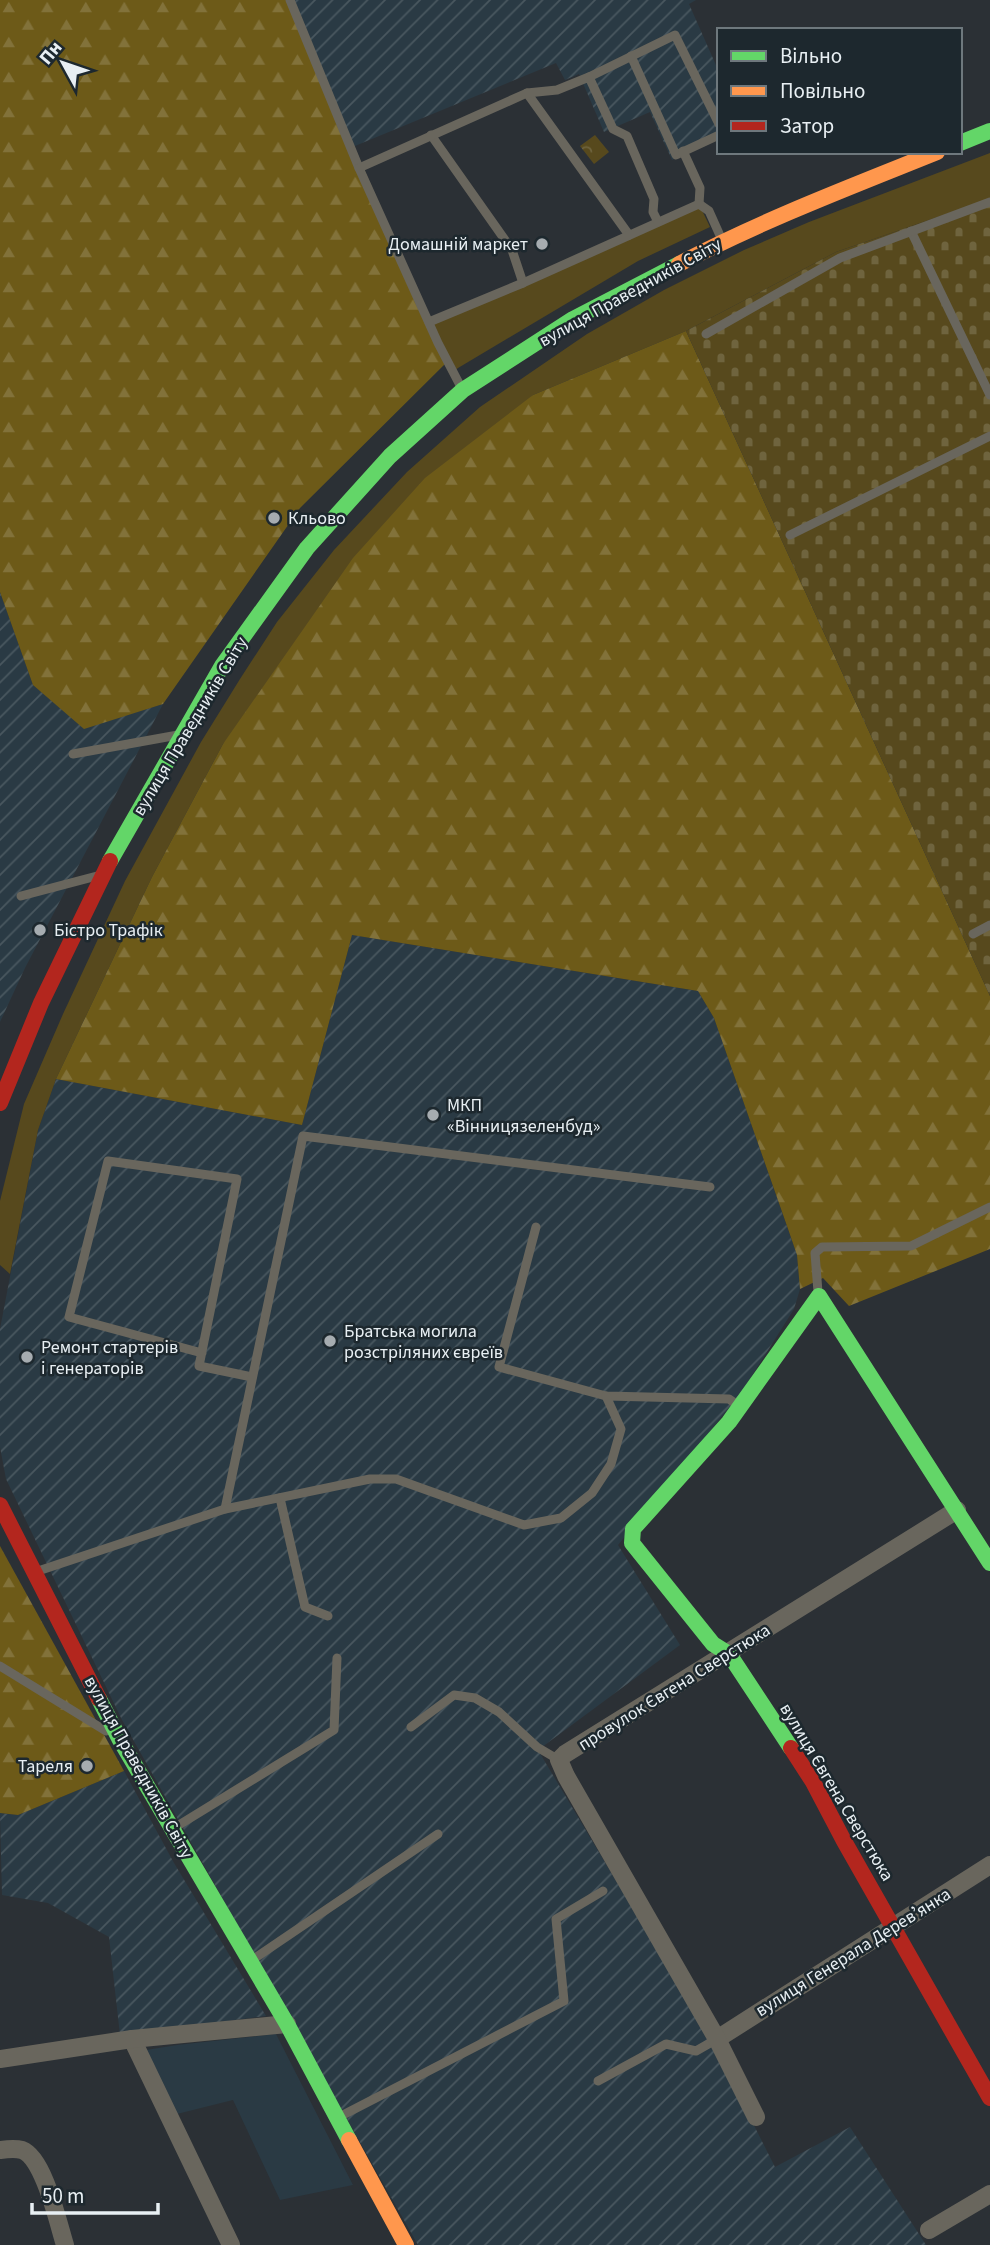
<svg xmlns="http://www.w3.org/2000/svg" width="990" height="2245" viewBox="0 0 990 2245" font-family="'Source Sans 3',sans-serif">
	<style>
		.built { fill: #2a3a44 }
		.industrial { fill: url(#industrial-furrows) }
		.grass { fill: #57491d }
		.forest { fill: url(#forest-firs) }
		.cemetery { fill: url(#cemetery-stones) }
		.park { fill: url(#park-crowns) }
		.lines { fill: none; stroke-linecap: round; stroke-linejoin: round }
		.lane { stroke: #69665d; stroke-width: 9 }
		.street { stroke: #69665d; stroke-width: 18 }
		.fast { stroke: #63d668; stroke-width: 16 }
		.slow { stroke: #ff974d; stroke-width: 16 }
		.jam { stroke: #b3261e; stroke-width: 16 }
		.poi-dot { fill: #a6acb0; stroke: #1d282e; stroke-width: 2.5 }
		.labels { text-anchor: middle; stroke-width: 5; stroke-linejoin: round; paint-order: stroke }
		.poi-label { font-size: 18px; fill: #e8eff3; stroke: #1d282e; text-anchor: start }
		.street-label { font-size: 18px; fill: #e8eff3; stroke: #1d282e }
	</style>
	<defs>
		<pattern id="industrial-furrows" width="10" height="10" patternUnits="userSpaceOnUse" patternTransform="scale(1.75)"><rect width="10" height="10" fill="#2a3a44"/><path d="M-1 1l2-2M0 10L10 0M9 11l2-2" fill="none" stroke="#49575f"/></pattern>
		<pattern id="forest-firs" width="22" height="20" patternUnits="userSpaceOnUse" patternTransform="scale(1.75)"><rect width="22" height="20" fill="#6d5a18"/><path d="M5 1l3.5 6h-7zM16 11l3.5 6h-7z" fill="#82723a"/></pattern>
		<pattern id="cemetery-stones" width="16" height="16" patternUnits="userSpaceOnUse" patternTransform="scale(1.75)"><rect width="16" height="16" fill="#57491d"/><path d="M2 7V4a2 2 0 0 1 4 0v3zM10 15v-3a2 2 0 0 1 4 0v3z" fill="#6f643e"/></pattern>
		<pattern id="park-crowns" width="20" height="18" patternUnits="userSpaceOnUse" patternTransform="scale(1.75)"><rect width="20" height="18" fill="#57491d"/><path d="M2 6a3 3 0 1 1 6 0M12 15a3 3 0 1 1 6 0" fill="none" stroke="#6f643e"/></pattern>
	</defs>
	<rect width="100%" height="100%" fill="#2b3035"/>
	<!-- built -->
	<path class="built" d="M276 2034 353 2185 280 2200 233 2100 173 2115 146 2050 177 2045Z"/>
	<!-- industrial -->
	<g class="industrial">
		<path d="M290 0H696L689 4 719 72V139L672 160 650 112 604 132 579 74 565 80 556 63 350 148Z"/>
		<path d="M0 592 33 685 84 728 163 704 25 968 0 1022Z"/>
		<path d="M352 935 698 991 714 1018 797 1255 800 1289 794 1309 741 1393 618 1545 680 1645 538 1750 712 2042 775 2167 850 2127 926 2245H418L122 1720 6 1479 0 1447V1329L38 1130 56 1079 302 1125Z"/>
		<path d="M124 1771 174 1863 266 2016 120 2035 109 1937 48 1903 2 1895 0 1813 18 1815Z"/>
	</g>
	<!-- grass -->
	<g class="grass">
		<path d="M990 153V199L836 252 686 331 533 395 223 744 152 877 56 1079 38 1130 10 1274 0 1265V1201L24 1104 63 1014 125 881 201 742 240 679 277 622 334 550 407 472 480 407 587 334 664 290 744 250 809 222Z"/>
		<path d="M699 204 710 227 638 261 453 371 429 322Z"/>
	</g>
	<!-- forest -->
	<g class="forest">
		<path d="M0 0H290L448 361 300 508 163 704 84 729 33 685 0 592Z"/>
		<path d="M686 331 990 996V1249L849 1306 823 1278 800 1289 797 1255 787 1226 714 1018 698 991 352 935 302 1125 56 1079 152 877 223 744 353 558 425 478 533 395Z"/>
		<path d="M0 1546 124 1771 18 1815 0 1813Z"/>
	</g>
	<!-- cemetery -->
	<path class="cemetery" d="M990 199V996L686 331 836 252Z"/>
	<!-- park -->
	<path class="park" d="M595 135 609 152 594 164 580 146Z"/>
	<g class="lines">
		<!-- lane -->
		<g class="lane">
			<path d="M290 0 359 168"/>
			<path d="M631 56 676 155 719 135"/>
			<path d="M589 77 675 35 719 124"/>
			<path d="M527 93 629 235"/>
			<path d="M431 135 512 250 523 283"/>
			<path d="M683 151 700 188 699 204"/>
			<path d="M911 231 990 395"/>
			<path d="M429 322 523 283 699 204 709 211 722 240"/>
			<path d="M706 334 840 258 990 202"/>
			<path d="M462 389 438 343 359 168 527 93 557 90 589 77 613 129 627 136 654 199 653 212 658 222"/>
			<path d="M790 535 990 436"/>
			<path d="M73 754 178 735"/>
			<path d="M21 896 97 876"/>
			<path d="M973 934 990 925"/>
			<path d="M536 1227 499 1367 606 1396 729 1399 739 1406"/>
			<path d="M818 1292 815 1253 822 1247 911 1246 990 1207"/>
			<path d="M202 1353 69 1317 108 1161 237 1179 199 1366 252 1377"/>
			<path d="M280 1498 305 1607 328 1616"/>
			<path d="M225 1509 303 1136 710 1187"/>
			<path d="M35 1572 225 1509 370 1479H396L524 1525 561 1518 592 1493 611 1464 621 1429 606 1396"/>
			<path d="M0 1666 106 1731"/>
			<path d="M411 1727 454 1695 475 1698 499 1712 537 1747 559 1760"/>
			<path d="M174 1828 334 1730 337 1658"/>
			<path d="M252 1960 438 1834"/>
			<path d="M598 2081 666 2044 696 2051 717 2039"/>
			<path d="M339 2117 564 2001 556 1919 603 1891"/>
		</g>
		<!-- street -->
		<g class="street">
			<path d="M132 2039 231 2245"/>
			<path d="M717 2039 990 1865"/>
			<path d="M0 2059 132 2039 287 2024"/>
			<path d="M756 2117 717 2039 566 1776 559 1760 565 1754 957 1510"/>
			<path d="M0 2150C7 2149 15 2148 22 2150 44 2158 58 2223 65 2245"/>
			<path d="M929 2230 990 2194"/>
		</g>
		<!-- fast -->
		<g class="fast">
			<path d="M960 143 990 131"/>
			<path d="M110 861 222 666 307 548 390 456 463 390 573 319 679 264"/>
			<path d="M99 1699 120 1740 287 2024 349 2140"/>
			<path d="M791 1748 729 1654 713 1644 632 1543 633 1529 729 1422 819 1296 990 1563"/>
		</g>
		<!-- slow -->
		<g class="slow">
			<path d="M679 264C763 220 850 187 937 152"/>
			<path d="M349 2140 406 2245"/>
		</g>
		<!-- jam -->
		<g class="jam">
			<path d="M0 1103 41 1003 110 861"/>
			<path d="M0 1505 99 1699"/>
			<path d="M791 1748 813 1782 844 1841 990 2098"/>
		</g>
	</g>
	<!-- markers -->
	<g class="poi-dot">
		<circle cx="542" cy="244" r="7"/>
		<circle cx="274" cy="518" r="7"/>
		<circle cx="40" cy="930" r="7"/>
		<circle cx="433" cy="1115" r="7"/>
		<circle cx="330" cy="1341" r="7"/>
		<circle cx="27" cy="1357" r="7"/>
		<circle cx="87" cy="1766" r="7"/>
	</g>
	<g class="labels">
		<!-- poi labels -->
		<g class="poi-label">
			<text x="528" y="250" text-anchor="end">Домашній маркет</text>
			<text x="288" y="524">Кльово</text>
			<text x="54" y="936">Бістро Трафік</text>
			<text x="447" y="1111">МКП<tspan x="447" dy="21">«Вінницязеленбуд»</tspan></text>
			<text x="344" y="1337">Братська могила<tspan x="344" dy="21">розстріляних євреїв</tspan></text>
			<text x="41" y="1353">Ремонт стартерів<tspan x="41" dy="21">і генераторів</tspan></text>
			<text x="73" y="1772" text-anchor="end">Тареля</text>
		</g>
		<!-- street labels -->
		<g class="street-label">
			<text transform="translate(630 292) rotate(-29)" y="6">вулиця Праведників Світу</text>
			<text transform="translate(190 726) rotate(-59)" y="6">вулиця Праведників Світу</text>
			<text transform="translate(674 1687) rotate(-32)" y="6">провулок Євгена Сверстюка</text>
			<text transform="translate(139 1767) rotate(61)" y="6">вулиця Праведників Світу</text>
			<text transform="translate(837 1792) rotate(59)" y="6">вулиця Євгена Сверстюка</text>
			<text transform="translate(853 1952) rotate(-32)" y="6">вулиця Генерала Деревʼянка</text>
		</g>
	</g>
	<!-- legend -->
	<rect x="717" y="28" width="245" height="126" fill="#1d282e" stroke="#6e787d" stroke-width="2"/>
	<rect x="731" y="51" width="35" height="10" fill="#63d668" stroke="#6e787d" stroke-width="2"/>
	<text x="780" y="63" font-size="21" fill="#e8eff3">Вільно</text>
	<rect x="731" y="86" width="35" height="10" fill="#ff974d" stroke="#6e787d" stroke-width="2"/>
	<text x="780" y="98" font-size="21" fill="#e8eff3">Повільно</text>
	<rect x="731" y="121" width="35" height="10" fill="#b3261e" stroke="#6e787d" stroke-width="2"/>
	<text x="780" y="133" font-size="21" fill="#e8eff3">Затор</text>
	<!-- north arrow -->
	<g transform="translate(63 63) rotate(310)" stroke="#1d282e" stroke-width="5" paint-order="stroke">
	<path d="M0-5L12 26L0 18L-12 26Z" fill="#e8eff3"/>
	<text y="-10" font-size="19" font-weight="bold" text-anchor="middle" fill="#e8eff3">Пн</text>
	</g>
	<!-- scale -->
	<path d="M32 2203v10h126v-10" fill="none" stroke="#e8eff3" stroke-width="3.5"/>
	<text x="42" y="2203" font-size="21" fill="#e8eff3" stroke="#1d282e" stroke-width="5" paint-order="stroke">50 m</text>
</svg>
